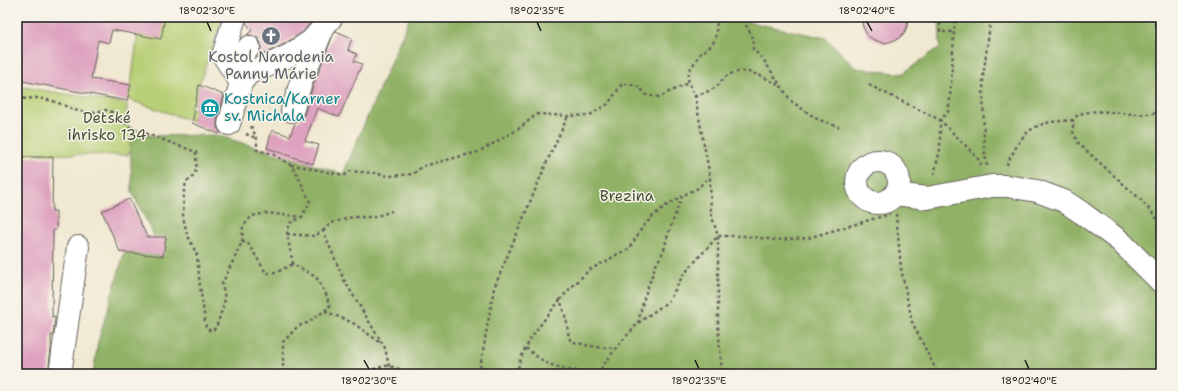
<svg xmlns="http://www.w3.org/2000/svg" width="1178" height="391" viewBox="0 0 1178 391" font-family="'Shantell Sans',sans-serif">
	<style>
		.green { fill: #b7cf74; stroke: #6a7648 }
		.forest { fill: #91b266; stroke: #566741 }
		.building { fill: #dea2bf }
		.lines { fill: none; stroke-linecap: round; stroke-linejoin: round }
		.minor-casing { stroke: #66635b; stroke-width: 24 }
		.path { stroke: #66635b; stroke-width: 2.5; stroke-dasharray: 3 3; stroke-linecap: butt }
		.minor { stroke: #fff; stroke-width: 22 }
		.ticks { fill: none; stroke: #1c1c1c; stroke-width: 1.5 }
		.labels { text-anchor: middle; stroke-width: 3; stroke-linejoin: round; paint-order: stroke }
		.worship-label { font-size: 15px; fill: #5b616d; stroke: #f7f3e8 }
		.culture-label { font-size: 15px; fill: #0d838f; stroke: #f7f3e8; text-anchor: start }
		.park-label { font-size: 15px; fill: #4a5236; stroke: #f7f3e8 }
		.neatline { fill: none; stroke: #1c1c1c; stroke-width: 1.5 }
		.ticks-label { font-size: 10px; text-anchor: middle; fill: #1c1c1c }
	</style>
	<rect width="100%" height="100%" fill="#f7f3e8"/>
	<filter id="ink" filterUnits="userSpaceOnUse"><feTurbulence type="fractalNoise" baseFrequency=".025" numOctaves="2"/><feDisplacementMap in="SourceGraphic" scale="8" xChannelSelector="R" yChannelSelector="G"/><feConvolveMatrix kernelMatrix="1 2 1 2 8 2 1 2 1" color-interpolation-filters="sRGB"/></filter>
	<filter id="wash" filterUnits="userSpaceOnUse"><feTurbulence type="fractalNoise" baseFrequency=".012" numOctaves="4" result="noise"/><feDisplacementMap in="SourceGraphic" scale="16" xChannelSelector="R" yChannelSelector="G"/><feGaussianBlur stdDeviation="0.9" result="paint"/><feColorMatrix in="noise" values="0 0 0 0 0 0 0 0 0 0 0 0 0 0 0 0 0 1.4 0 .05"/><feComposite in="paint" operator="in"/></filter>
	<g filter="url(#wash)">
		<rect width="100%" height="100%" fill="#f0e8d0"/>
		<!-- green -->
		<g class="green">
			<path d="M140 17H223L199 85 198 105 192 103 190 107 197 110 192 121 127 99 131 85Z"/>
			<path d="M17 86 127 104V125L131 128 189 150 134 154 128 152V155L17 154Z"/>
		</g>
		<!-- forest -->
		<path class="forest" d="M410 17H725L826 38 856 68 902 74 940 47 939 17H1161V374H93L98 342 126 247 147 236 150 242 155 238 132 192 130 136 216 135 343 174Z"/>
		<g id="blocks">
			<!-- building -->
			<g class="building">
				<path d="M17 17H165L161 39 112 30 109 43 98 40 91 79 131 85 127 101 17 80Z"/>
				<path d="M247 17H315L303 32 284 44 264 54H259L261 48V43L257 37 251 35H247L252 30 246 23Z"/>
				<path d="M861 17H908L907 27 904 33 899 38 890 42 883 43 874 40 868 36 863 27Z"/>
				<path d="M336 31 352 38 348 50 357 54 354 61 362 64 339 117 317 108 305 141 319 145 313 164 267 148 272 130 290 136 295 123 300 120 304 115 313 86 333 35Z"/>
				<path d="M199 85 224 95 217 121V127L220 132 219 134 192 123 195 109H194Z"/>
				<path d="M17 157H53L52 211H56V230H53L52 317 55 316V319L53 336 51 335V349L48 374H17Z"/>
				<path d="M129 199 147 237H166L163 256 120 252 102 211Z"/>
			</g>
		</g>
	</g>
	<g filter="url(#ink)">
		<use href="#blocks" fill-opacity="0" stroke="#66635b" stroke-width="1"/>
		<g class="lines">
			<!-- minor casing -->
			<g class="minor-casing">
				<g id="minor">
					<path d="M232 69 249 47"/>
					<path d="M241 83 249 73 267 66 290 55 311 41 332 17"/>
					<path d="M292 111 301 82 321 33"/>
					<path d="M229 124 241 83 223 55 235 17"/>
					<circle cx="878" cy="182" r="21"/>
					<path d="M895 194 927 198 992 186H1007L1037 191 1064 201 1082 213 1120 241 1161 282"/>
					<path d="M60 374 78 247"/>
				</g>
			</g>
			<!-- path -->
			<g class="path">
				<path d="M717 17 716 35 713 44 700 54 689 71 688 83 695 96 710 177 711 214 718 236V324L722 374"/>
				<path d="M740 17 745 18 746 25 753 38V49L763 59 791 101 817 119 839 127"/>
				<path d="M873 17 875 20 881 17"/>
				<path d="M940 17V32H954"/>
				<path d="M1157 17 1155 25 1161 38"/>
				<path d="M869 85 940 120 977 157 983 168"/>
				<path d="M695 96C703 93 712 91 718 85 721 82 723 78 727 76 743 65 765 77 780 86"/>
				<path d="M17 99 37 98 53 101 78 111 91 113 105 110 112 112 131 128 196 152C196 163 199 176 187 181L184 189 183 217 187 234 197 255 200 286 206 328 211 331 216 328 222 310 225 299 222 284 242 242 243 226 252 216 266 213 302 217"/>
				<path d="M17 108 21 99"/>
				<path d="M1161 111C1136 120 1103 106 1080 114 1077 115 1075 118 1073 120V132L1079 144 1140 199 1161 223"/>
				<path d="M251 126 257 139V150L273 154 291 165 298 176 310 202 302 217 290 223 287 234 293 264 316 277 326 294 330 307 307 323 298 326 283 342V374"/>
				<path d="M246 134 256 138"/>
				<path d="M291 165C309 167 326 173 345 175L350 171 374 173 389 176 413 174 423 166 478 152 517 130 537 114 568 116 590 115 608 104 622 84H629L639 87 646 95 659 97 688 83"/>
				<path d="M1007 165C1008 161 1011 156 1014 151 1028 123 1045 122 1073 120"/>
				<path d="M987 166 984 148 983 77 991 17"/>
				<path d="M934 175 940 149V120L948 112 950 99 955 17"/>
				<path d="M896 214 901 268 912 322 938 374"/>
				<path d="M323 231 331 223 352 217H374L392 211"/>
				<path d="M287 234 314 236 323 231 344 280 385 348 389 366 390 374"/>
				<path d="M242 242 248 243 266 273 277 272 293 264"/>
				<path d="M560 300 573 285 577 282 588 271 600 264 605 263 614 256 629 249 642 228 652 217 664 207 682 196"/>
				<path d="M325 311 353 323 381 343"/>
				<path d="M638 323 644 298 655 267 664 250 668 234 682 196 698 188 709 177"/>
				<path d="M526 348C533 354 541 360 549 364 561 369 583 372 596 374"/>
				<path d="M356 374 385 366H389L400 369 403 374"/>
				<path d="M479 374 494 288 546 164 568 116"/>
				<path d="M517 374C521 345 543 322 560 300 563 308 566 317 567 325 568 332 568 336 571 341 586 346 600 348 616 348"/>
				<path d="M597 374 616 348 638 323 669 301 683 275 718 236H745L775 240 808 238 890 214"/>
			</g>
			<!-- minor -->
			<use href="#minor" class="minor"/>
		</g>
	</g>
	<!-- ticks -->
	<path class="ticks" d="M207 22 211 31M537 22 541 31M867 22 872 31M364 360 369 369M695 360 699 369M1025 360 1029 369"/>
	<!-- icons -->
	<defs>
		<g id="church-disc" transform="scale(1)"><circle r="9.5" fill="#6b7280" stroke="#f7f3e8"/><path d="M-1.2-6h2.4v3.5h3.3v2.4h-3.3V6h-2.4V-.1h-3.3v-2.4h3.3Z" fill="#fff"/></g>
		<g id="museum-disc" transform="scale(1)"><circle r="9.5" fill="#0f9aa8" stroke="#f7f3e8"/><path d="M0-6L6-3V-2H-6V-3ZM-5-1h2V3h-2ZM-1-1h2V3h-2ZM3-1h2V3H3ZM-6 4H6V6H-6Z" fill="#fff"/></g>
	</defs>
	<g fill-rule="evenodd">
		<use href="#church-disc" x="271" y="36"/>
		<use href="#museum-disc" x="210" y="108"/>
	</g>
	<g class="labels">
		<!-- worship labels -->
		<g class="worship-label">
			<text x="271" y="62">Kostol Narodenia<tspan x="271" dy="17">Panny Márie</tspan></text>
		</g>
		<!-- culture labels -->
		<g class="culture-label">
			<text x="224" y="104">Kostnica/Karner<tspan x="224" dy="17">sv. Michala</tspan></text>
		</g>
		<!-- park labels -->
		<g class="park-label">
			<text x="107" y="123">Detské<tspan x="107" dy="17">ihrisko 134</tspan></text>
			<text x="627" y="201">Brezina</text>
		</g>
	</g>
	<!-- margin -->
	<rect width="1178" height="391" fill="none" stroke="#f7f3e8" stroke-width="44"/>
	<rect x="22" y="22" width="1134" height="347" class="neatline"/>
	<g class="ticks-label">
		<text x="207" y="14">18°02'30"E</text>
		<text x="537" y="14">18°02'35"E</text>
		<text x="867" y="14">18°02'40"E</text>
		<text x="369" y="384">18°02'30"E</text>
		<text x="699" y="384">18°02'35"E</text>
		<text x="1029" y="384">18°02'40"E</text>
	</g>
</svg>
